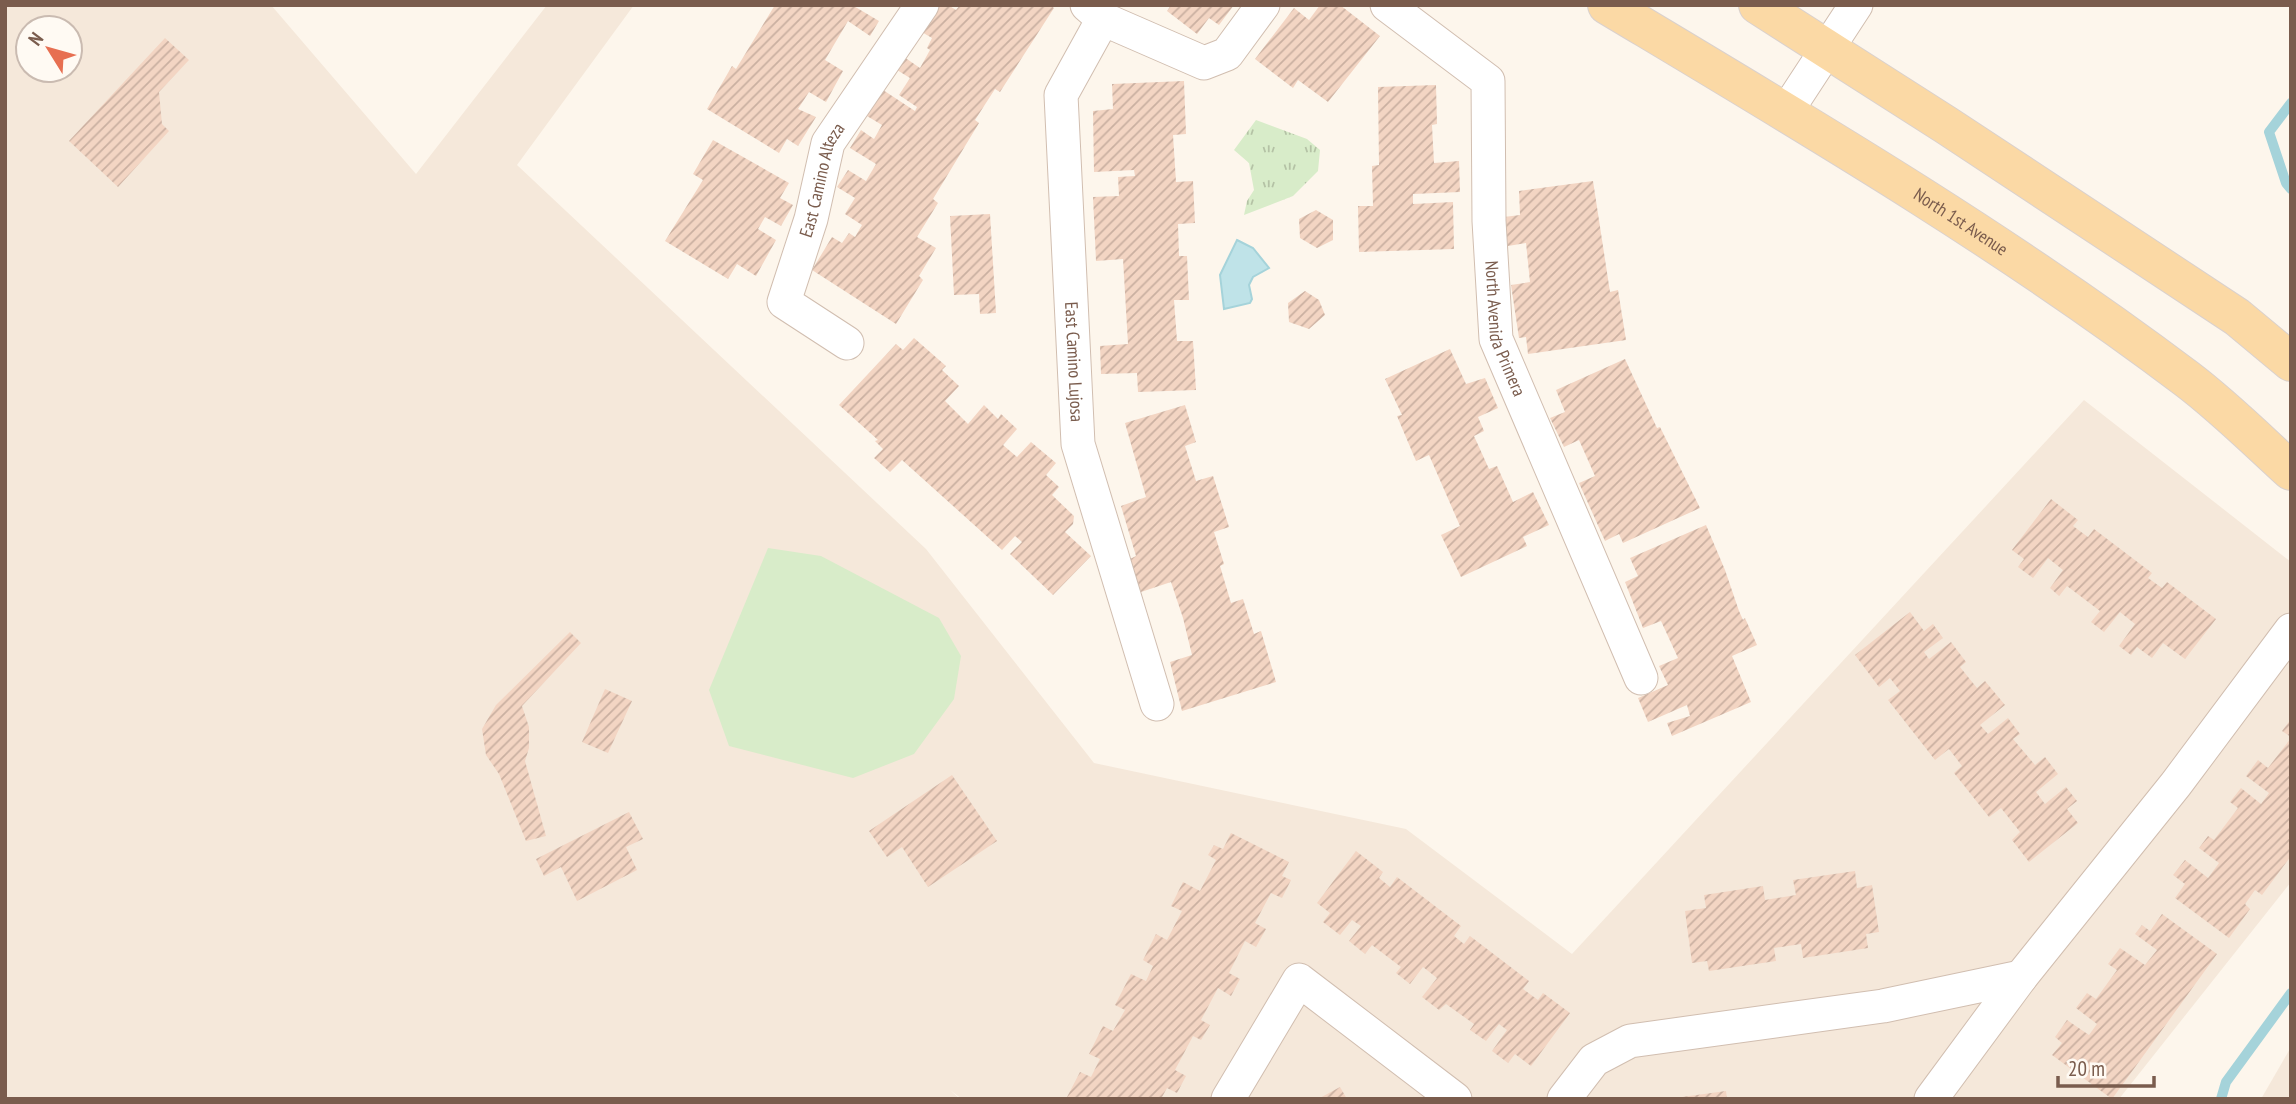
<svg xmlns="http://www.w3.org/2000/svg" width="2296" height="1104" viewBox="0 0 2296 1104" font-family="'PT Sans Narrow',sans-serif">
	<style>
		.residential { fill: #f5e8da; fill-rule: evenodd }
		.grass { fill: url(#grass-tufts) }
		.garden { fill: #d8ecc9 }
		.water { fill: #bfe3e8; stroke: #a5d3da; stroke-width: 2 }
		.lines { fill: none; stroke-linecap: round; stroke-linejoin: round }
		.stream { stroke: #a5d3da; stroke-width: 10 }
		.building { fill: url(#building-hatch) }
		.minor-casing { stroke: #d1beb0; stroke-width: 35 }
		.major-casing { stroke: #dad1cd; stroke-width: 40 }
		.minor { stroke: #fff; stroke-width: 33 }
		.major { stroke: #fbd9a5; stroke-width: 38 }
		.labels { text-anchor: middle; stroke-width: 7; stroke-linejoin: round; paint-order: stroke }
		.street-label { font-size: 18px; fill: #7a5c4d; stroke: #fffaf3 }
	</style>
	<defs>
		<pattern id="grass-tufts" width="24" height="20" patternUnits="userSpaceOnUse" patternTransform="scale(1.75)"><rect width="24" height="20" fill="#d8ecc9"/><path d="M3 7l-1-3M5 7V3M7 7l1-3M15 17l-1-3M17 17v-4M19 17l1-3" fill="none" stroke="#b4c2a5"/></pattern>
		<pattern id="building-hatch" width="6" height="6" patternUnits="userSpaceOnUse" patternTransform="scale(1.75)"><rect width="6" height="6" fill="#f3d5c3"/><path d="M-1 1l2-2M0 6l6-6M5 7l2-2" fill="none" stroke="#cab0a1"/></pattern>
	</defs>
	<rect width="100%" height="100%" fill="#fdf6ec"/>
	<!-- residential -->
	<g class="residential">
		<path d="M5 5H271L416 174 547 5H634L517 165 926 549 1094 763 1406 829 1572 954 2084 400 2291 562V882L2119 1099H962L950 1090 960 1099H5ZM28 28H70V70H28Z"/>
		<path d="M2291 1047V1099H2261Z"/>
	</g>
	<!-- grass -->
	<path class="grass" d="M1256 120 1307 139 1320 150 1318 171 1293 196 1244 215 1247 201 1254 190 1249 163 1234 150Z"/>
	<!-- garden -->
	<path class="garden" d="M768 548 821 556 939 618 961 656 954 699 914 754 853 778 729 746 709 690Z"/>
	<!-- water -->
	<path class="water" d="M1237 240 1253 248 1269 268 1253 277 1249 285 1252 299 1250 303 1224 309 1220 275Z"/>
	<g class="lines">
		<!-- stream -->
		<g class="stream">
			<path d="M2291 103 2269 132 2286 183 2291 189"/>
			<path d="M2221 1099 2226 1082 2291 993"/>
		</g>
	</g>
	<!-- building -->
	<g class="building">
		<path d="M775 5H852L879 21 870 36 848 21 825 60 843 71 826 102 809 92 798 109 816 117 798 146 787 139 779 153 707 109 732 66 736 69Z"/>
		<path d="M936 5H948L956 10 960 5H1050L1054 8 1000 92 995 89 975 120 979 123 933 199 938 203 917 237 936 248 919 276 923 280 896 324 812 270 832 237 842 243 849 233 855 237 862 225 845 214 855 198 837 187 848 170 866 181 876 164 850 148 861 130 874 139 882 125 867 116 883 90 915 111 917 107 899 95 910 78 897 70 904 57 920 68 930 50 927 48 932 38 920 31Z"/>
		<path d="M1171 5H1234L1219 25 1209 18 1197 34 1167 11Z"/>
		<path d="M1320 5H1340L1380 36 1328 102 1298 80 1293 88 1255 59 1294 8 1309 20Z"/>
		<path d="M165 38 189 60 159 92 162 124 169 131 118 187 69 141Z"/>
		<path d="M1184 81 1186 134 1173 135 1176 182 1193 181 1195 223 1178 224 1179 256H1187L1189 300H1174L1177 341H1193L1196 390 1138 392 1137 373 1101 374 1100 346 1128 344 1123 259 1096 261 1093 197 1119 196 1118 177 1135 176 1134 170 1094 172 1093 111 1113 109 1112 84Z"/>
		<path d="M1436 85 1437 124 1432 125 1434 163 1459 161 1460 192 1413 194V204L1453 202 1454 249 1359 252 1358 206H1373L1372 166 1379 165 1378 87Z"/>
		<path d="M713 140 789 183 780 198 793 205 781 226 765 217 758 229 776 240 756 276 737 264 728 279 665 241 703 180 693 174Z"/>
		<path d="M1593 181 1610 292 1618 290 1626 340 1528 354 1526 337 1519 338 1511 285 1530 282 1526 243 1508 246 1504 217 1520 215 1519 191Z"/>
		<path d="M1316 210 1333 220V240L1317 248 1300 238 1299 219Z"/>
		<path d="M990 214 996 313 980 314 979 294 954 295 950 216Z"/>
		<path d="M1305 291 1319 300 1325 315 1309 329 1289 322 1288 303Z"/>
		<path d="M914 338 946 366 942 370 959 386 945 401 968 424 984 405 998 419 1001 414 1017 429 1003 445 1017 457 1031 442 1056 463 1046 475 1059 487 1052 495 1074 516 1073 524 1065 532 1091 556 1053 595 1010 554 1022 542 1015 536 1002 550 902 460 890 472 874 458 883 449 875 441 878 440 839 405 896 344 903 350Z"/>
		<path d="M1450 349 1466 384 1485 378 1498 408 1478 417 1484 431 1474 436 1489 469 1497 466 1513 502 1533 492 1549 525 1523 537 1527 546 1461 577 1441 535 1460 526 1429 455 1416 461 1397 416 1402 415 1385 379Z"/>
		<path d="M1625 359 1657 428 1660 427 1700 508 1623 543 1619 534 1605 541 1579 483 1595 476 1579 440 1564 447 1550 418 1565 412 1556 390Z"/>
		<path d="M1185 405 1196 442 1185 446 1196 481 1213 476 1229 527 1214 532 1224 564 1220 566 1231 603 1243 599 1254 634 1261 631 1276 682 1182 711 1170 662 1192 655 1183 618 1171 582 1141 592 1130 559 1136 556 1121 506 1146 497 1125 423Z"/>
		<path d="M2051 499 2078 520 2073 526 2088 537 2094 529 2152 573 2148 578 2162 588 2167 582 2216 619 2185 659 2163 643 2152 658 2137 647 2131 655 2119 646 2135 624 2120 612 2104 632 2091 622 2100 611 2067 586 2059 596 2050 588 2063 570 2048 558 2033 578 2018 567 2024 559 2012 550Z"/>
		<path d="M1706 525 1725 570 1739 611 1743 620 1745 618 1757 645 1732 656 1751 702 1672 736 1667 723 1690 716 1687 705 1648 722 1638 698 1668 685 1659 666 1678 658 1661 621 1643 628 1625 582 1638 576 1630 558Z"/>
		<path d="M1910 612 1924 631 1933 624 1943 638 1924 652 1929 659 1951 642 1966 662 1960 667 1977 688 1985 681 2005 705 1980 725 1988 734 2008 718 2020 734 2013 739 2035 765 2045 757 2058 774 2036 792 2045 804 2066 787 2077 801 2067 809 2078 823 2029 862 2012 840 2020 832 2001 808 1989 817 1954 773 1962 766 1949 749 1935 760 1888 700 1900 691 1890 678 1879 687 1855 655Z"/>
		<path d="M570 632 581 643 522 706 529 727V748L525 761 546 836 526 841 499 774 486 755 482 729 496 705Z"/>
		<path d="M605 689 632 701 608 753 582 742Z"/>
		<path d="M2291 719V737L2282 731Z"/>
		<path d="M2291 738V856L2262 895 2255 890 2245 904 2250 909 2229 938 2175 898 2185 884 2173 875 2185 860 2208 878 2219 863 2199 848 2208 836 2214 840 2238 808 2230 802 2241 788 2261 804 2269 793 2246 776 2258 760 2268 768Z"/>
		<path d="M952 775 997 841 928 887 902 847 887 857 869 831Z"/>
		<path d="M629 812 643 839 626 847 637 870 577 901 561 867 544 876 536 859Z"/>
		<path d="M1231 833 1289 862 1282 876 1291 880 1282 898 1271 893 1255 923 1266 929 1256 947 1245 941 1229 973 1240 979 1231 996 1218 988 1201 1020 1210 1025 1201 1040 1193 1036 1175 1070 1186 1076 1177 1093 1167 1088 1161 1099H1066L1080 1072 1091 1077 1100 1059 1089 1054 1103 1026 1113 1031 1125 1010 1115 1005 1131 974 1146 981 1153 966 1143 960 1156 934 1167 940 1182 911 1171 906 1183 882 1200 891 1216 860 1208 855 1214 845 1223 849Z"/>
		<path d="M1356 851 1383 872 1379 878 1390 887 1397 877 1461 926 1454 936 1464 944 1470 936 1529 981 1523 989 1538 1000 1543 993 1570 1013 1531 1066 1515 1054 1508 1063 1492 1051 1507 1030 1499 1024 1486 1041 1470 1030 1474 1024 1446 1004 1439 1010 1422 997 1437 978 1423 967 1410 984 1396 973 1401 967 1372 945 1365 954 1349 941 1361 926 1352 920 1340 935 1323 922 1330 913 1317 903Z"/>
		<path d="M1855 871 1857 888 1872 885 1879 932 1866 934 1868 948 1803 958 1801 944 1774 948 1776 961 1709 971 1707 961 1692 963 1685 911 1706 908 1704 895 1763 886 1765 900 1796 895 1793 880Z"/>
		<path d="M2162 914 2217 954 2112 1099 2052 1055 2062 1043 2055 1037 2067 1020 2089 1035 2097 1024 2076 1008 2087 993 2096 999 2117 970 2108 964 2120 948 2145 965 2157 950 2135 934 2142 925 2150 931Z"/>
		<path d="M1340 1087 1347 1099H1318Z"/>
		<path d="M1726 1091 1727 1099H1682V1097Z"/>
	</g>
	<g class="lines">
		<!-- minor casing -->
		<g class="minor-casing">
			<g id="minor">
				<path d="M1087 5 1103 19 1204 63 1227 54 1263 5"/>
				<path id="s1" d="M1387 5 1488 81 1489 221 1496 339 1641 678"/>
				<path id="s2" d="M1103 19 1061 95 1078 444 1157 704"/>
				<path d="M1786 112 1856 5"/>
				<path id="s3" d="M847 343 784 302 811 219 828 143 922 5"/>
				<path d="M1228 1099 1299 980 1455 1099"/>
				<path d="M1564 1099 1594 1060 1630 1041 1883 1006 2021 977"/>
				<path d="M1931 1099 2021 977 2176 784 2291 630"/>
			</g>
		</g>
		<!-- major casing -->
		<g class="major-casing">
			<g id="major">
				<path id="s4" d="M1607 5C1804 123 2003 240 2187 379 2224 407 2257 440 2291 471"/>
				<path d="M1758 5 1946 125 2237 317 2291 362"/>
			</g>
		</g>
		<!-- minor -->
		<use href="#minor" class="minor"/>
		<!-- major -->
		<use href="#major" class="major"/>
	</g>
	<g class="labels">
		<!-- street labels -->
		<g class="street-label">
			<text dy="6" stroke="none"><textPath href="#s3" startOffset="203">East Camino Alteza</textPath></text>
			<text dy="6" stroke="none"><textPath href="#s4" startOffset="415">North 1st Avenue</textPath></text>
			<text dy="6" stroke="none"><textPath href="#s1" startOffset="376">North Avenida Primera</textPath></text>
			<text dy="6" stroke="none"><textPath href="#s2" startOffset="354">East Camino Lujosa</textPath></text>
		</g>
	</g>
	<!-- border -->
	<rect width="2296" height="1104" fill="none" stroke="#7a5c4d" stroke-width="14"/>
	<!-- north arrow -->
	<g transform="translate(49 49) rotate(307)"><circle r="33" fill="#fffaf3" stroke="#cabbb1" stroke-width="2"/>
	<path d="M0-5L12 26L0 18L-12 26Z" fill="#e76f51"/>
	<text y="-10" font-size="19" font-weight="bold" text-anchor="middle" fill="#7a5c4d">N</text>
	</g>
	<!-- scale -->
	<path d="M2058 1076v10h96v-10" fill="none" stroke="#7a5c4d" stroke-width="3.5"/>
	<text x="2068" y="1076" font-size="21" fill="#7a5c4d" stroke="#fffaf3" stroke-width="5" paint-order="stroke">20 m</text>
</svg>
